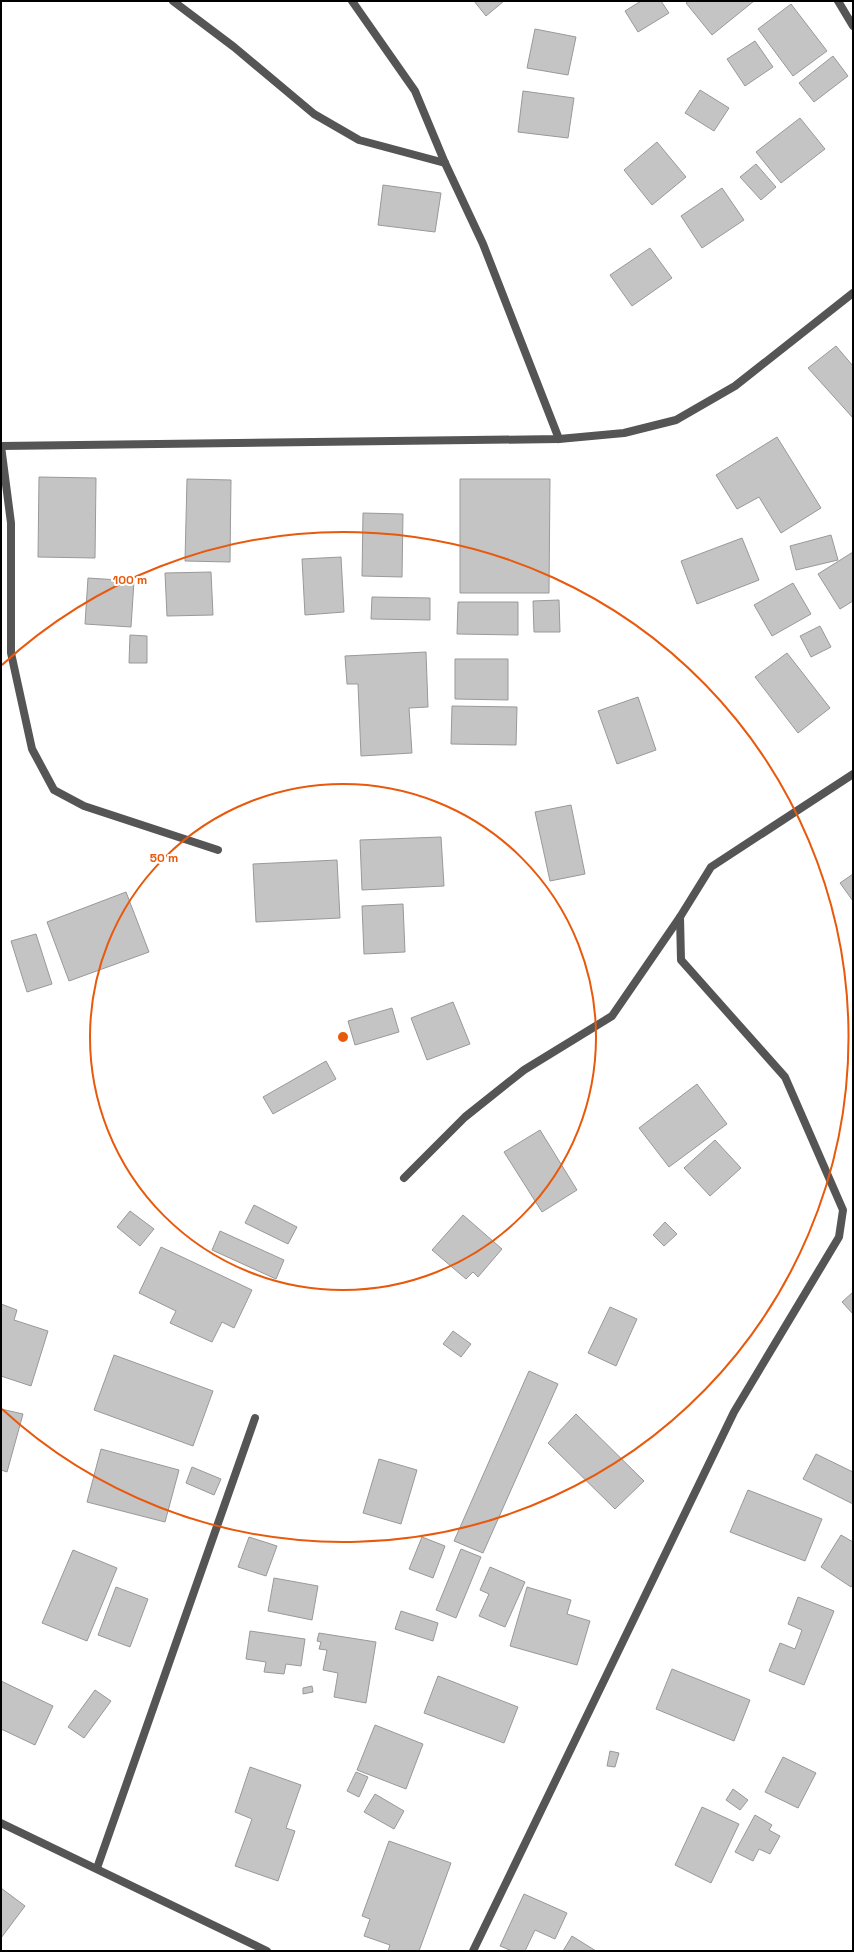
<svg xmlns="http://www.w3.org/2000/svg" width="854" height="1952" viewBox="0 0 854 1952" font-family="'Space Grotesk',sans-serif">
	<style>
		.building { fill: #c4c4c4; stroke: #999 }
		.lines { fill: none; stroke-linecap: round; stroke-linejoin: round }
		.minor { stroke: #555; stroke-width: 8 }
		.ring { fill: none; stroke: #e8590c; stroke-width: 2 }
		.centre { fill: #e8590c; stroke: #fff; stroke-width: 2 }
		.ring-label { font-size: 12px; text-anchor: middle; font-weight: bold; fill: #e8590c; stroke: #fff; stroke-width: 4; stroke-linejoin: round; paint-order: stroke }
	</style>
	<rect width="100%" height="100%" fill="#fff"/>
	<!-- building -->
	<g class="building">
		<path d="M474 1H504L486 16Z"/>
		<path d="M641 1H661L669 13 638 32 625 11Z"/>
		<path d="M689 1H754L712 35 686 3Z"/>
		<path d="M791 4 827 51 793 76 758 29Z"/>
		<path d="M535 29 576 37 568 75 527 68Z"/>
		<path d="M755 41 773 67 745 86 727 59Z"/>
		<path d="M833 56 848 76 814 102 799 83Z"/>
		<path d="M700 90 729 108 714 131 685 113Z"/>
		<path d="M523 91 574 98 568 138 518 132Z"/>
		<path d="M800 118 825 149 781 183 756 152Z"/>
		<path d="M657 142 686 177 652 205 624 170Z"/>
		<path d="M756 164 776 187 761 200 740 177Z"/>
		<path d="M383 185 441 193 435 232 378 225Z"/>
		<path d="M722 188 744 220 702 248 681 216Z"/>
		<path d="M650 248 672 278 632 306 610 275Z"/>
		<path d="M836 346 853 366V418L808 368Z"/>
		<path d="M777 437 821 508 781 533 759 497 737 509 716 475Z"/>
		<path d="M39 477 96 478 95 558 38 557Z"/>
		<path d="M187 479 231 480 230 562 185 561Z"/>
		<path d="M460 479H550L549 593H460Z"/>
		<path d="M363 513 403 514 402 577 362 576Z"/>
		<path d="M831 535 838 560 796 570 790 546Z"/>
		<path d="M742 538 759 580 697 604 681 561Z"/>
		<path d="M853 552V601L840 609 818 574Z"/>
		<path d="M341 557 344 612 305 615 302 559Z"/>
		<path d="M211 572 213 615 167 616 165 573Z"/>
		<path d="M88 578 134 581 131 627 85 624Z"/>
		<path d="M793 583 811 614 772 636 754 605Z"/>
		<path d="M372 597 430 598V620L371 619Z"/>
		<path d="M559 600 560 632H534L533 601Z"/>
		<path d="M458 602H518V635L457 634Z"/>
		<path d="M820 626 831 647 811 657 800 636Z"/>
		<path d="M130 635 147 636V663H129Z"/>
		<path d="M426 652 428 707 409 708 412 753 361 756 358 684H347L345 656Z"/>
		<path d="M787 653 830 708 798 733 755 677Z"/>
		<path d="M455 659H508V700L455 699Z"/>
		<path d="M638 697 656 750 617 764 598 711Z"/>
		<path d="M452 706 517 707 516 745 451 744Z"/>
		<path d="M571 805 585 874 550 881 535 812Z"/>
		<path d="M441 837 444 886 362 890 360 840Z"/>
		<path d="M337 860 340 918 256 922 253 864Z"/>
		<path d="M853 874V901L840 883Z"/>
		<path d="M126 892 149 952 69 981 47 922Z"/>
		<path d="M403 904 405 952 364 954 362 906Z"/>
		<path d="M36 934 52 984 27 992 11 941Z"/>
		<path d="M453 1002 470 1044 427 1060 411 1018Z"/>
		<path d="M392 1008 399 1032 355 1045 348 1021Z"/>
		<path d="M326 1061 336 1079 273 1114 263 1097Z"/>
		<path d="M697 1084 727 1124 669 1167 639 1128Z"/>
		<path d="M540 1130 577 1190 542 1212 504 1152Z"/>
		<path d="M715 1140 741 1168 710 1196 684 1168Z"/>
		<path d="M254 1205 297 1227 288 1244 245 1223Z"/>
		<path d="M130 1211 154 1229 140 1246 117 1227Z"/>
		<path d="M463 1215 502 1249 478 1277 473 1272 466 1279 432 1250Z"/>
		<path d="M665 1222 677 1234 664 1246 653 1235Z"/>
		<path d="M220 1231 284 1260 276 1279 212 1250Z"/>
		<path d="M161 1247 252 1290 234 1328 222 1322 212 1342 170 1323 176 1311 139 1293Z"/>
		<path d="M853 1292V1314L842 1302Z"/>
		<path d="M1 1304 17 1310 14 1320 48 1331 31 1386 1 1376Z"/>
		<path d="M610 1307 637 1319 616 1366 588 1353Z"/>
		<path d="M453 1331 471 1344 461 1357 443 1344Z"/>
		<path d="M114 1355 213 1391 193 1446 94 1410Z"/>
		<path d="M529 1371 558 1384 483 1553 454 1541Z"/>
		<path d="M1 1409 23 1414 7 1472 1 1470Z"/>
		<path d="M576 1414 644 1481 615 1509 548 1443Z"/>
		<path d="M101 1449 179 1470 165 1522 87 1502Z"/>
		<path d="M816 1454 853 1472V1504L803 1479Z"/>
		<path d="M379 1459 417 1470 401 1524 363 1513Z"/>
		<path d="M192 1467 221 1479 214 1495 186 1483Z"/>
		<path d="M748 1490 822 1519 805 1561 730 1532Z"/>
		<path d="M841 1535 853 1542V1584L851 1587 821 1567Z"/>
		<path d="M249 1537 277 1546 266 1576 238 1567Z"/>
		<path d="M422 1537 445 1546 433 1578 409 1569Z"/>
		<path d="M461 1549 481 1557 456 1618 436 1610Z"/>
		<path d="M73 1550 117 1568 87 1641 42 1623Z"/>
		<path d="M490 1567 525 1582 505 1627 479 1616 489 1594 480 1590Z"/>
		<path d="M274 1578 318 1586 312 1620 268 1611Z"/>
		<path d="M116 1587 148 1599 130 1647 98 1635Z"/>
		<path d="M527 1587 571 1600 567 1614 590 1621 577 1665 510 1646Z"/>
		<path d="M798 1597 834 1611 804 1685 769 1671 780 1643 795 1649 802 1630 788 1624Z"/>
		<path d="M401 1611 438 1623 433 1641 395 1629Z"/>
		<path d="M250 1631 305 1639 301 1666 286 1664 284 1674 264 1672 266 1662 246 1659Z"/>
		<path d="M319 1633 376 1642 366 1703 334 1697 338 1673 323 1670 327 1650 319 1649 321 1642 317 1641Z"/>
		<path d="M672 1669 750 1700 734 1741 656 1709Z"/>
		<path d="M438 1676 518 1707 504 1743 424 1713Z"/>
		<path d="M1 1681 53 1706 35 1745 1 1729Z"/>
		<path d="M312 1686 313 1692 303 1694V1688Z"/>
		<path d="M95 1690 111 1701 84 1738 68 1727Z"/>
		<path d="M375 1725 423 1744 406 1789 357 1770Z"/>
		<path d="M610 1751 619 1753 615 1767 607 1766Z"/>
		<path d="M783 1757 816 1773 798 1808 765 1792Z"/>
		<path d="M250 1767 301 1785 286 1828 295 1831 278 1881 235 1866 252 1819 235 1812Z"/>
		<path d="M356 1772 368 1777 359 1797 347 1791Z"/>
		<path d="M733 1789 748 1800 740 1810 726 1800Z"/>
		<path d="M375 1794 404 1811 394 1829 364 1812Z"/>
		<path d="M702 1807 739 1824 711 1883 675 1865Z"/>
		<path d="M755 1815 772 1825 769 1830 780 1836 770 1854 759 1849 753 1861 735 1852Z"/>
		<path d="M389 1841 451 1863 419 1951H388L390 1945 364 1936 370 1919 362 1916Z"/>
		<path d="M1 1888 25 1906 1 1938Z"/>
		<path d="M524 1894 567 1913 555 1939 535 1930 525 1951H512L500 1946Z"/>
		<path d="M572 1936 596 1951H563Z"/>
	</g>
	<g class="lines">
		<!-- minor -->
		<g class="minor">
			<path d="M173 1 234 47 314 114 359 140 445 163"/>
			<path d="M352 1 415 91 445 163 483 244 559 439"/>
			<path d="M838 1 853 26"/>
			<path d="M1 446 559 439 624 433 676 420 735 386 853 293"/>
			<path d="M1 446 11 523V653L32 749 54 790 84 806 218 850"/>
			<path d="M404 1178 465 1117 524 1070 612 1016 680 917"/>
			<path d="M1 1823 267 1951"/>
			<path d="M97 1868 255 1418"/>
			<path d="M473 1951 734 1412 839 1237 843 1210 785 1077 681 960 680 917 711 867 853 774"/>
		</g>
	</g>
	<!-- distance rings -->
	<g class="ring">
		<circle cx="343" cy="1037" r="253"/>
		<path d="M2 665A505 505 0 1 1 2 1409"/>
	</g>
	<circle cx="343" cy="1037" r="6" class="centre"/>
	<g class="ring-label">
		<text x="130" y="584">100 m</text>
		<text x="164" y="862">50 m</text>
	</g>
	<!-- border -->
	<rect width="854" height="1952" fill="none" stroke="#000000" stroke-width="4"/>
</svg>
